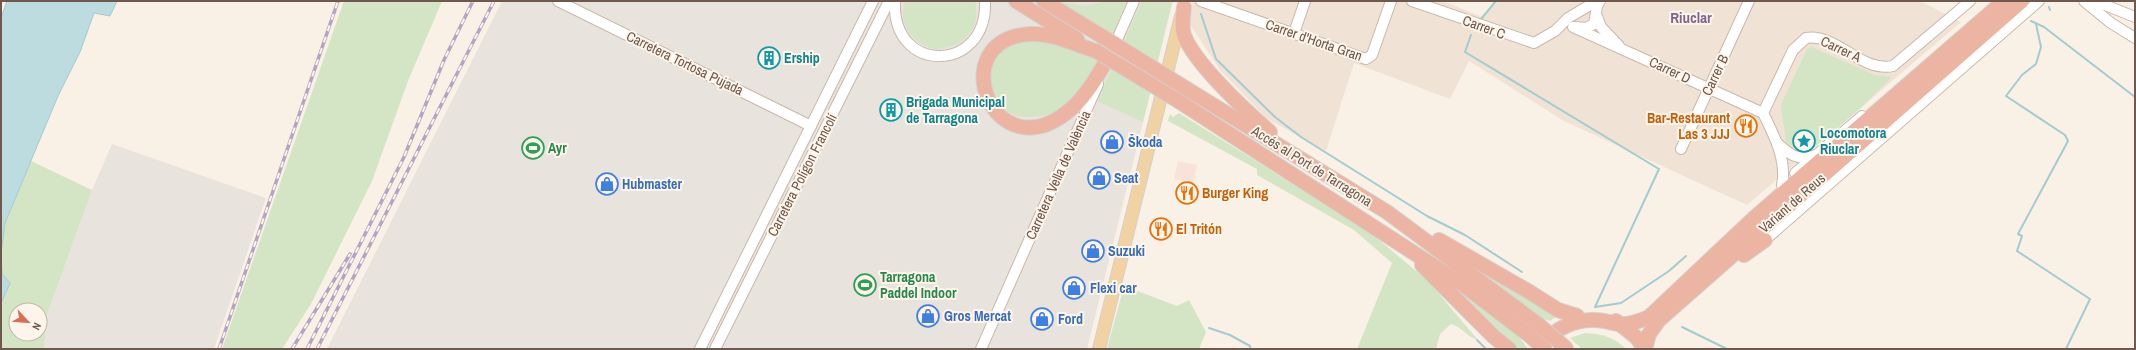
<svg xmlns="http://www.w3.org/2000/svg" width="2136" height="350" viewBox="0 0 2136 350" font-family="'Archivo Narrow',sans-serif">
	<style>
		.residential { fill: #f0e2d4 }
		.commercial { fill: #f8e2da }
		.industrial { fill: #e9e3de }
		.green { fill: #d3e5c5; fill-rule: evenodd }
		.water { fill: #bcdce0; stroke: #a3cbd1 }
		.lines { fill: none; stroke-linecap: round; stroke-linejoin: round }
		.stream { stroke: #a3cbd1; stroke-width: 2 }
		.minor-casing { stroke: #c9b8ac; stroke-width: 12 }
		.major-casing { stroke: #d7d0cd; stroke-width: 14 }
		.highway-casing { stroke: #d7d0cd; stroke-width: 16 }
		.minor { stroke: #fff; stroke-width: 10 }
		.major { stroke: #f0d2a4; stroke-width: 12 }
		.highway { stroke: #ecb4a2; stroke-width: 14 }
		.rail-casing { stroke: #b3a5c1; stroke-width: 3.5 }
		.rail { stroke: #fdf5ea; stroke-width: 2; stroke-dasharray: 6; stroke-linecap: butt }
		.highway-bridge-casing { stroke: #d7d0cd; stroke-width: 16; stroke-linecap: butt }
		.highway-bridge { stroke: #ecb4a2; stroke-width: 14 }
		.labels { text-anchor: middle; stroke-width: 4; stroke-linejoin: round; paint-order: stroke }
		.street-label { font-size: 14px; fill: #6f584d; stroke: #fdf5ea }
		.culture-label { font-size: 14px; font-weight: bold; fill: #0d838f; stroke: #fdf5ea; text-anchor: start }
		.food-label { font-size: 14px; font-weight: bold; fill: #c56008; stroke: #fdf5ea; text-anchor: start }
		.shop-label { font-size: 14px; font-weight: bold; fill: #366cbe; stroke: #fdf5ea; text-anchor: start }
		.leisure-label { font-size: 14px; font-weight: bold; fill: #27864d; stroke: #fdf5ea; text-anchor: start }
		.neighbourhood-label { font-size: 15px; font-weight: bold; fill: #7d658b; stroke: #fdf5ea }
	</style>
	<rect width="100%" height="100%" fill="#f9f1e5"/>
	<!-- residential -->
	<path class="residential" d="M1193 1H1443L1482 17 1499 1H1920L1961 22 1747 205 1564 121 1469 61 1450 99 1354 63 1326 151 1266 118 1220 70 1189 23Z"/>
	<!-- commercial -->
	<path class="commercial" d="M1178 161 1197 165 1193 183 1174 179Z"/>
	<!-- industrial -->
	<g class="industrial">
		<path d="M502 1H1173L1087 349H327Z"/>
		<path d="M112 144 266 198 214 349H44L47 315 92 190Z"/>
	</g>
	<!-- green -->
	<g class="green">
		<path d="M344 1H442L408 81 372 181 311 304 282 349H222Z"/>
		<path d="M905 1H975C981 23 969 43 947 47 943 48 938 50 935 49 912 44 897 23 905 1Z"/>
		<path d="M1057 1 1083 6 1109 1H1127C1113 33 1095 83 1066 105 1054 114 1044 117 1030 117 983 118 975 57 1016 42 1022 40 1029 41 1034 41 1041 41 1049 39 1056 41 1068 45 1080 52 1091 58L1103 30Z"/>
		<path d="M1142 1H1172L1143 122 1097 101Z"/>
		<path d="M1811 47 1875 75 1892 77 1861 108 1806 154 1786 143 1781 105 1807 49Z"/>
		<path d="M1179 113 1367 230 1428 281 1478 340C1467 337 1462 327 1451 324L1440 334 1436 349H1357L1392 263 1354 230 1257 175V169L1168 121 1170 114 1173 117Z"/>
		<path d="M31 161 92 190 47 315 44 349H1V303L10 283 2 274 1 253 5 223ZM16 310H40V334H16Z"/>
		<path d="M1465 261 1557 316 1550 321 1541 318Z"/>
		<path d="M1449 282 1516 333 1528 349H1517L1500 335Z"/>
		<path d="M1124 286 1177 306 1189 300 1206 332 1199 349H1107Z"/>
		<path d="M1585 333C1602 334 1614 337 1626 349H1586L1581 348 1570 338Z"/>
	</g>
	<!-- water -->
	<path class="water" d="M7 1H117L110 16 94 13 80 52 58 96 5 223 1 253 2 274 10 283 1 303V18Z"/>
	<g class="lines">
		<!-- stream -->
		<g class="stream">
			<path d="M2049 7 2050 10"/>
			<path d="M1201 14 1216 59 1275 117 1301 137 1427 216 1465 235 1522 272"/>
			<path d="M1481 19 1496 1"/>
			<path d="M2031 21 2044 27 2135 97"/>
			<path d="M2036 24 2041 47 2036 64 2022 75 2006 96 2065 135 2068 141 2018 234 2022 236 2017 251 2090 299 2066 349"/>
			<path d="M1471 35 1465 52 1659 169 1595 307 1621 303 1669 271 1686 256"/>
			<path d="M1682 327 1727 349"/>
			<path d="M1209 328 1230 335 1250 346V349"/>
			<path d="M1477 340 1486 349"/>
		</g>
		<!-- minor casing -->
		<g class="minor-casing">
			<g id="minor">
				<path d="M558 1 811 126"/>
				<path d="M895 1C891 75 988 74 985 1"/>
				<path d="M1201 1 1366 59 1372 55 1391 1"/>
				<path d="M1412 1 1534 43 1555 31 1568 18 1597 1"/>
				<path d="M2084 1 2111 23 2135 38"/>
				<path d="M2095 1 2135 17"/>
				<path d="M1596 14 1601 27 1619 46"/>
				<path d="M1573 27 1763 113"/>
				<path d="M1575 27 1586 28 1594 24 1597 6 1600 1"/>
				<path d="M1294 33 1305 1"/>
				<path d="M1112 51 1134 1"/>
				<path d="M1763 113 1793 50 1806 38C1837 33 1861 73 1893 66L1970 1"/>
				<path d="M1763 113C1774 135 1787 160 1782 185"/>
				<path d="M1777 143C1789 154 1798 162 1815 155"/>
				<path d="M1681 149 1749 1"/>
				<path d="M1795 173 1862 116"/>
				<path d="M1765 240 2039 1"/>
				<path d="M700 349 873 1"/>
				<path d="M715 349 889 1"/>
				<path d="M981 349 1098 84"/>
			</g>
		</g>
		<!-- major casing -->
		<g class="major-casing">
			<path id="major" d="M1099 349 1181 16"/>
		</g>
		<!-- highway casing -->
		<g class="highway-casing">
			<g id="highway">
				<path d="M1016 1 1077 39"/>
				<path d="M1044 1 1103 37"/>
				<path d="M1184 7C1183 17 1181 26 1184 35 1194 63 1247 112 1270 132"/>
				<path d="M1096 51C1076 45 1053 33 1031 34 940 38 994 178 1072 108 1089 93 1100 71 1112 51"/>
				<path d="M1187 89 1387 212 1539 325"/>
				<path d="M1180 102 1462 284 1530 336"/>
				<path d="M1439 240 1528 291 1558 310 1577 316"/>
				<path d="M1744 255 1765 240"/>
				<path d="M1422 265 1494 337 1509 349"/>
				<path d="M1616 321 1636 337 1645 349"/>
				<path d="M1544 344C1554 328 1577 319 1595 320 1603 320 1611 323 1619 324 1629 325 1640 321 1649 317L1754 218 2004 1"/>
				<path d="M1645 349 1649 334 1659 320 2022 1"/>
			</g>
		</g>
		<!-- minor -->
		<use href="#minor" class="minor"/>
		<!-- major -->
		<use href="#major" class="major"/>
		<!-- highway -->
		<use href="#highway" class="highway"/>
		<!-- rail casing -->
		<g class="rail-casing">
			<g id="rail">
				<path d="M219 349 338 1"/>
				<path d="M292 349 350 254"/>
				<path d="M307 349 404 157 444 60 473 1"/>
				<path d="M317 349 494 1"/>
			</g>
		</g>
		<!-- rail -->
		<use href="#rail" class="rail"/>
		<!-- highway-bridge casing -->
		<g class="highway-bridge-casing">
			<g id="highway-bridge">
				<path d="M1103 37 1187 89"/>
				<path d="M1096 51 1180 102"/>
				<path d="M1539 325 1567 349"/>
				<path d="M1530 336 1545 349"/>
			</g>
		</g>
		<!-- highway-bridge -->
		<use href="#highway-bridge" class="highway-bridge"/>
	</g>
	<!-- icons -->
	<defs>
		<g id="building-ring" transform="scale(1.15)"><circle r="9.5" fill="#fdf5ea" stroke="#0f9aa8" stroke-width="1.5"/><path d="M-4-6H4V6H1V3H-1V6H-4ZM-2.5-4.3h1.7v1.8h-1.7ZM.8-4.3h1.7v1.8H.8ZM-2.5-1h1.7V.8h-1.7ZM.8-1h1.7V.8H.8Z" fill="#0f9aa8"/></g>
		<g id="restaurant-ring" transform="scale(1.15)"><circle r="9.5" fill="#fdf5ea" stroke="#e8710a" stroke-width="1.5"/><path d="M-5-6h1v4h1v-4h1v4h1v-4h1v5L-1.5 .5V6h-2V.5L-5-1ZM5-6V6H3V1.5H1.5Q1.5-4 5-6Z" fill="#e8710a"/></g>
		<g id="sight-ring" transform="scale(1.15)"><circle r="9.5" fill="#fdf5ea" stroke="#0f9aa8" stroke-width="1.5"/><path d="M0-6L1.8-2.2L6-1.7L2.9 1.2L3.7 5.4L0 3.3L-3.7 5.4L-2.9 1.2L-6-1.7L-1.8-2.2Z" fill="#0f9aa8"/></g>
		<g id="shop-ring" transform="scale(1.15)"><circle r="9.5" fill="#fdf5ea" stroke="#3f7fe0" stroke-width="1.5"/><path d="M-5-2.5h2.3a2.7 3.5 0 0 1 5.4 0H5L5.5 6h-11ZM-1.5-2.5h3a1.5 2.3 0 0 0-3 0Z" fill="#3f7fe0"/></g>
		<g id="stadium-ring" transform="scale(1.15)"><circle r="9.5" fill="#fdf5ea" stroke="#2e9e5b" stroke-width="1.5"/><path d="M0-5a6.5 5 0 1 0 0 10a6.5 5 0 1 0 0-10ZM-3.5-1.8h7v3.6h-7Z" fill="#2e9e5b"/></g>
	</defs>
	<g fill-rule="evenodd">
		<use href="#building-ring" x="769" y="58"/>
		<use href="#building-ring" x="891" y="110"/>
		<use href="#restaurant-ring" x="1746" y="126"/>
		<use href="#sight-ring" x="1804" y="141"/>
		<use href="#shop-ring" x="1112" y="142"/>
		<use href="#stadium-ring" x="533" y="148"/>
		<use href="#shop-ring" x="1099" y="178"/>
		<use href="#shop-ring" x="607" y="184"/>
		<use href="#restaurant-ring" x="1187" y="193"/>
		<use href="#restaurant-ring" x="1161" y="229"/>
		<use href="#shop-ring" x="1093" y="251"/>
		<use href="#stadium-ring" x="865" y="285"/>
		<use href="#shop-ring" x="1074" y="288"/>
		<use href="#shop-ring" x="928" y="316"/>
		<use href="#shop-ring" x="1042" y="319"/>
	</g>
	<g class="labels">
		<!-- street labels -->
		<g class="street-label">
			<text transform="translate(1484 27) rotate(20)" y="5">Carrer C</text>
			<text transform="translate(1314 40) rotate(19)" y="5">Carrer d'Horta Gran</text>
			<text transform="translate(1841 49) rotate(25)" y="5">Carrer A</text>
			<text transform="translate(685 63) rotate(26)" y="5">Carretera Tortosa Pujada</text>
			<text transform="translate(1670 70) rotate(25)" y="5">Carrer D</text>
			<text transform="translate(1715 75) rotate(-65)" y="5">Carrer B</text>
			<text transform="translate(1312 166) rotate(32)" y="5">Accés al Port de Tarragona</text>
			<text transform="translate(802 175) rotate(-63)" y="5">Carretera Polígon Francolí</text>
			<text transform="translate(1058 175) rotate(-66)" y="5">Carretera Vella de València</text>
			<text transform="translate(1792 203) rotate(-41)" y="5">Variant de Reus</text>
		</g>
		<!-- culture labels -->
		<g class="culture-label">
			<text x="784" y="63">Ership</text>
			<text x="906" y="107">Brigada Municipal<tspan x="906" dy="16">de Tarragona</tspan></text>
			<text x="1820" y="138">Locomotora<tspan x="1820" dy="16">Riuclar</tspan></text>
		</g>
		<!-- food labels -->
		<g class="food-label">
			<text x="1730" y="123" text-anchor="end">Bar-Restaurant<tspan x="1730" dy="16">Las 3 JJJ</tspan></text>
			<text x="1202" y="198">Burger King</text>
			<text x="1176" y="234">El Tritón</text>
		</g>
		<!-- shop labels -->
		<g class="shop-label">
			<text x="1128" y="147">Škoda</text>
			<text x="1114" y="183">Seat</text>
			<text x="622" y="189">Hubmaster</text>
			<text x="1108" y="256">Suzuki</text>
			<text x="1090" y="293">Flexi car</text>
			<text x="944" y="321">Gros Mercat</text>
			<text x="1058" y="324">Ford</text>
		</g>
		<!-- leisure labels -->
		<g class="leisure-label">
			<text x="548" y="153">Ayr</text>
			<text x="880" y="282">Tarragona<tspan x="880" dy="16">Paddel Indoor</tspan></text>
		</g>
		<!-- neighbourhood labels -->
		<g class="neighbourhood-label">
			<text x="1691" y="23">Riuclar</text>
		</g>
	</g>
	<!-- border -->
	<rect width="2136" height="350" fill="none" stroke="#6f584d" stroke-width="4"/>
	<!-- north arrow -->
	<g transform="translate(28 322) rotate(116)"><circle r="19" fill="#fdf5ea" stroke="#c4b6ab"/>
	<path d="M0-3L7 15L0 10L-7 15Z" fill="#d57058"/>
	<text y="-6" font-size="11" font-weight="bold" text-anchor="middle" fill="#6f584d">N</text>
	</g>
</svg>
